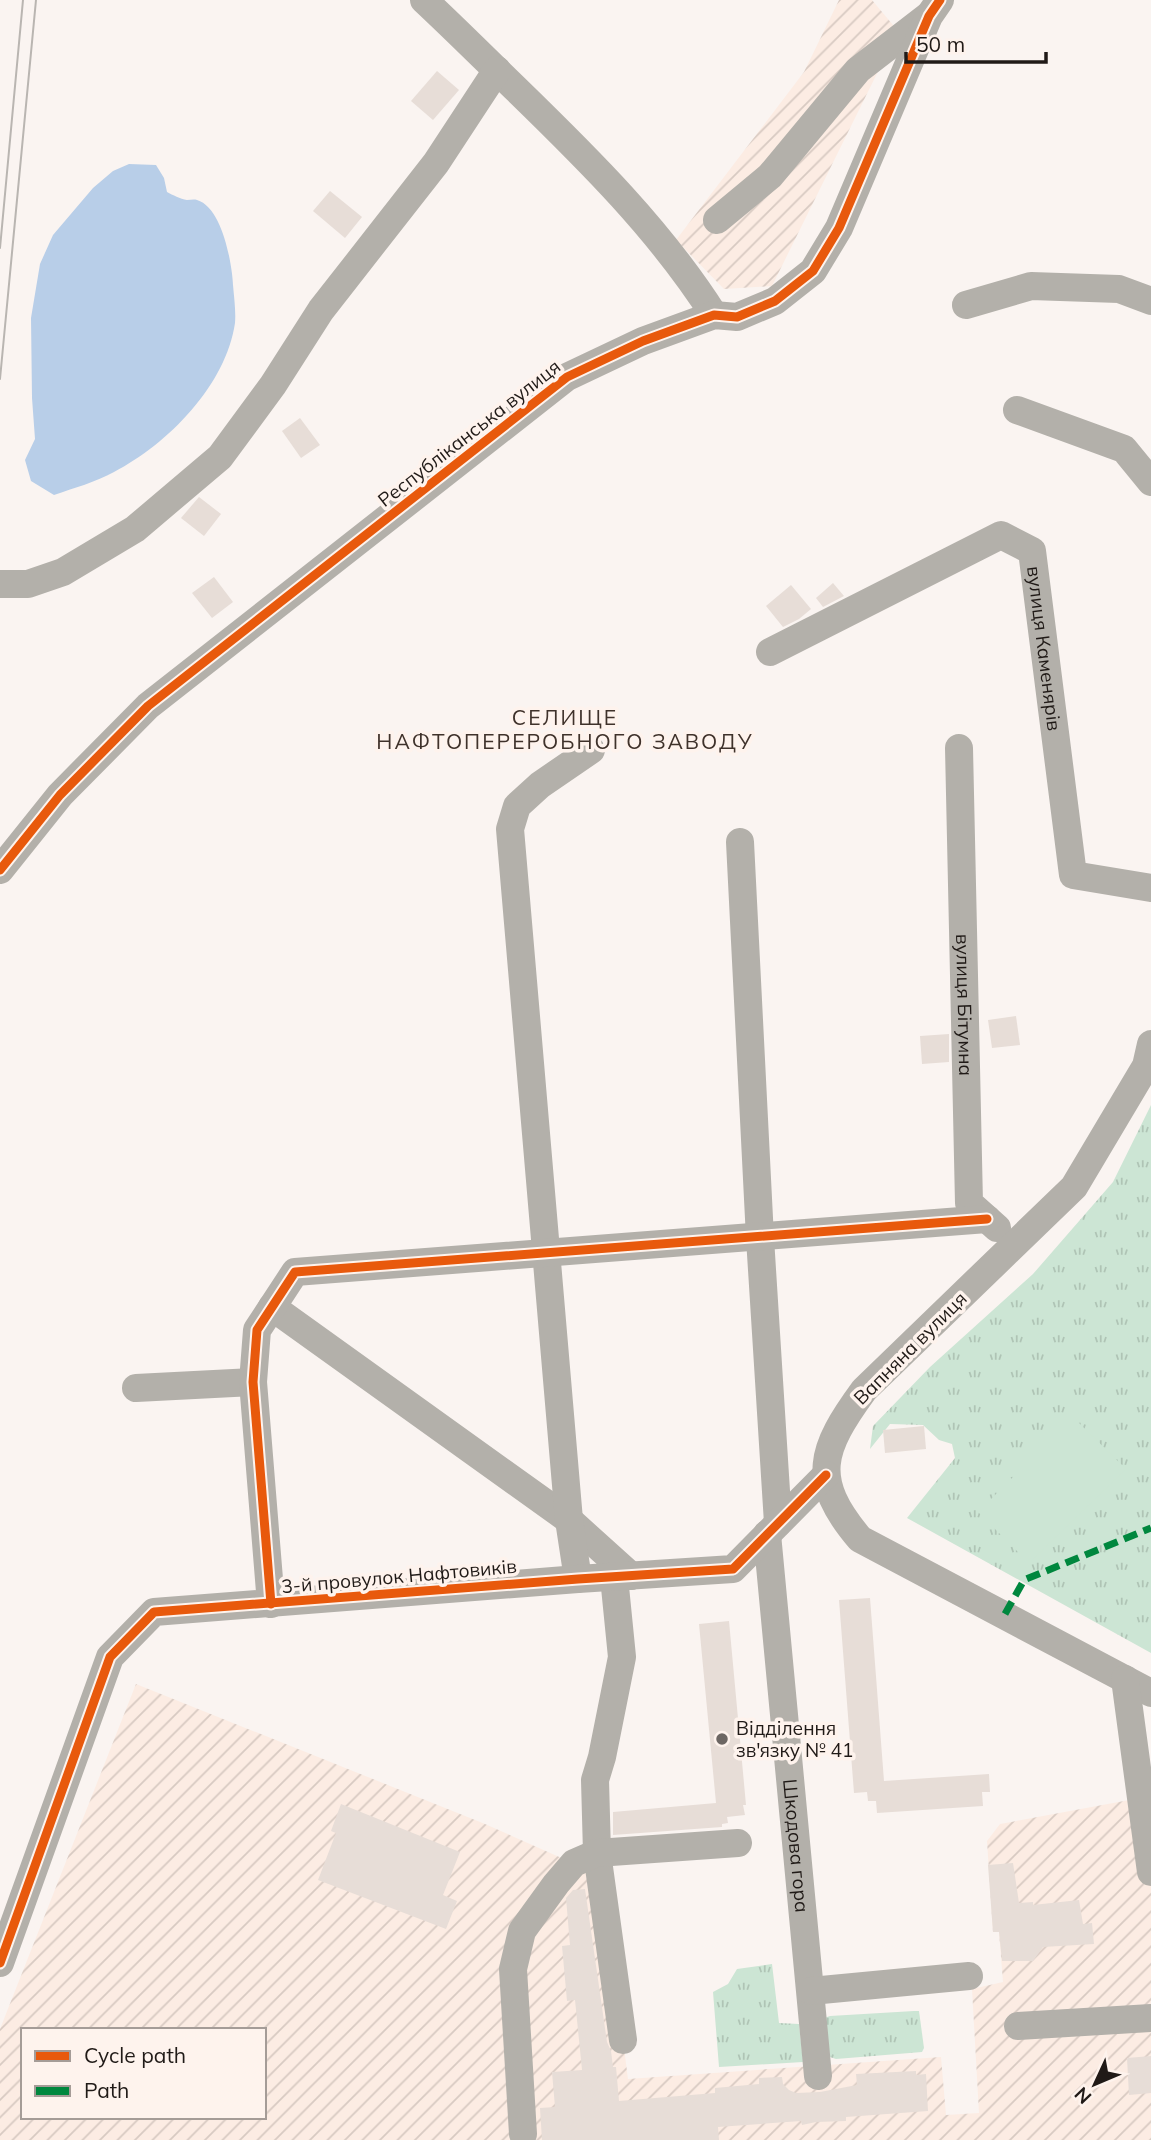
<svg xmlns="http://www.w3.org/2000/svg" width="1151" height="2140" viewBox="0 0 1151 2140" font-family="Mulish,sans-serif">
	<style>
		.industrial { fill: url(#industrial-furrows); fill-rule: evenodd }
		.grass { fill: url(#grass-tufts) }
		.garden { fill: #cce5d4 }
		.water { fill: #b8cee8 }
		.building { fill: #e7ddd7 }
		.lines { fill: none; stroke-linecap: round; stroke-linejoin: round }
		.minor { stroke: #b3b0aa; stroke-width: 28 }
		.tram { stroke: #b9b5b1; stroke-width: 2 }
		.quiet { stroke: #00873e; stroke-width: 7; stroke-dasharray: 14 7; stroke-linecap: butt }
		.cycleway-casing { stroke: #fef3ed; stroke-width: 13 }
		.cycleway { stroke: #e8590c; stroke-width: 9 }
		.poi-dot { fill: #6c6663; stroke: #fef3ed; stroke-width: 2.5 }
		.labels { text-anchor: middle; stroke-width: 7; stroke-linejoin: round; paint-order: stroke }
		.street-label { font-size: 19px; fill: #201a17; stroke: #fef3ed }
		.poi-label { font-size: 19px; fill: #201a17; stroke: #fef3ed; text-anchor: start }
		.neighbourhood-label { font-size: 21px; letter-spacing: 2px; fill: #3f322b; stroke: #fef3ed }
	</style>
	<defs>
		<pattern id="industrial-furrows" width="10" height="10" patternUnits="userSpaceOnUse" patternTransform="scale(1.75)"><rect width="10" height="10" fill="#fcece3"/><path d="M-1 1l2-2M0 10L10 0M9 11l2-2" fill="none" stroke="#d8cac2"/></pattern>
		<pattern id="grass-tufts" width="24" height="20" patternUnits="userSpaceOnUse" patternTransform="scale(1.75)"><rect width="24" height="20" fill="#cce5d4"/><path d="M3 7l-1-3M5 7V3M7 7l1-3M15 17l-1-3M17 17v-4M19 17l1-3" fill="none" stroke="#afc4b5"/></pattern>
	</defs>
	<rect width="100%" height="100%" fill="#faf4f1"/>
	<!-- industrial -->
	<g class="industrial">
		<path d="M839 0H872L898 31 772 286 724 289 676 240 804 72Z"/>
		<path d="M136 1684 485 1824 602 1876 628 2079 941 2057 946 2115 979 2113 972 1989 1003 1982 999 1932H993L987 1841 1000 1824 1151 1796V2140H0V2029ZM23 2030H264V2117H23Z"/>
	</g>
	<!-- grass -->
	<g class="grass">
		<path d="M1151 1105V1653L907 1518 955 1458 952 1444 939 1440 923 1425 890 1424 870 1449 873 1426 930 1367 1033 1274 1113 1182Z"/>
		<path d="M772 1964 779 2023 799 2024 803 2062 719 2067 713 1992 728 1984 737 1969Z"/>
		<path d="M914 2011H919L924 2048 922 2052 836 2059 830 2057 824 2018 830 2016Z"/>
	</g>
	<!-- garden -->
	<path class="garden" d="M1070 1420H1076L1126 1469 1029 1563 978 1512Z"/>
	<!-- water -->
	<path class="water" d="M129 164 156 165 164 178 167 192C173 195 180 199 187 200 190 200 194 199 197 200 222 207 232 263 233 285 234 297 236 311 235 323 226 385 168 444 114 472 96 482 74 488 54 495L31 481 25 460 35 439 32 398 31 318 40 264 53 235 93 188 113 171Z"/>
	<!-- building -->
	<g class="building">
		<path d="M437 71 459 90 433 120 411 101Z"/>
		<path d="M330 191 362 217 345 238 313 211Z"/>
		<path d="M300 418 320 445 301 458 282 431Z"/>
		<path d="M199 497 221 514 204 536 181 518Z"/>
		<path d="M214 577 233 602 212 618 192 593Z"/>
		<path d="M833 583 844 596 823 607 816 598Z"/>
		<path d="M791 585 811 609 799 619 783 627 766 606Z"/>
		<path d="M1016 1016 1020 1045 992 1048 988 1020Z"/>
		<path d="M949 1034V1062L922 1064 920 1036Z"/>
		<path d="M924 1426 926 1449 885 1453 883 1430Z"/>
		<path d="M870 1598 884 1781 989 1774 990 1792H982L983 1806 877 1813 876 1801H868L867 1792 854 1793 839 1600Z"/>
		<path d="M729 1621 746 1805H743L745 1815 727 1817 728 1823 722 1824V1827L613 1835V1812L716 1803 699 1624Z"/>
		<path d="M341 1804 460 1852 443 1895 457 1901 446 1929 318 1880 336 1833 331 1831Z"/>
		<path d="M1013 1863 1019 1903 1033 1902V1905L1079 1900 1083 1924 1092 1923 1094 1944 1043 1947 1033 1961H1002L999 1932H993L988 1865Z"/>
		<path d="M585 1889 607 2042 611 2051 613 2067H616L619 2101 715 2093V2088L759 2084V2078L782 2077 783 2084 789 2090 796 2093 820 2092 857 2085 856 2074 916 2071V2075L926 2074 928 2111 846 2117V2121L816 2122 802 2125 801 2121 718 2127 719 2140H542L540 2108 555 2107 552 2072 582 2070 575 2000 567 2001 562 1946 570 1945 566 1898 573 1890Z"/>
		<path d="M1151 2056V2093L1129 2095 1127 2058Z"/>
	</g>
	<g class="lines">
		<!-- minor -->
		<g class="minor">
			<path d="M424 0C455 29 485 59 516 89 588 159 660 230 714 315"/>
			<path d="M717 220 770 176 858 70 928 16"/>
			<path d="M966 305 1031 286 1119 289 1151 301"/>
			<path d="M1017 410 1124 449 1151 482"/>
			<path d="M0 584H28L63 572 135 529 220 457 273 385 321 310 436 163 497 70"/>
			<path id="s1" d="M770 652 1001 535 1032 551 1073 875 1151 888"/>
			<path id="s2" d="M959 748 969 1203 997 1228"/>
			<path d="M740 842 760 1238 778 1523"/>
			<path d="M0 870 60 795 148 706 567 377 643 341 714 315 737 317 775 301 813 271 839 228 929 16 940 0"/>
			<path d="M1151 1044 1146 1066 1074 1187 864 1390C821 1449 809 1479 860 1539L1151 1693"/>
			<path d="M272 1307 569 1520 631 1576"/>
			<path d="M136 1388 253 1382"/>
			<path id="s3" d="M767 1534 818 2076"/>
			<path d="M614 1577 622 1657 602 1757 595 1780 597 1853 623 2040"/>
			<path d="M578 1579 569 1520 510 829 517 806 540 785 591 750"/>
			<path d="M271 1604 253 1382 257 1330 295 1272 987 1219"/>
			<path d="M1125 1679 1151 1872"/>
			<path d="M0 1963 110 1657 154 1612 578 1579 733 1569 826 1475"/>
			<path d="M811 1991 969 1976"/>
			<path d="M1018 2026 1151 2018"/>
			<path d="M523 2134 513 1969 522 1931 556 1884 574 1863 597 1853 738 1843"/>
		</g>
		<!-- tram -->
		<g class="tram">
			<path d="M0 248 23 0"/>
			<path d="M0 379 36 0"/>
		</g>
		<!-- quiet -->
		<path class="quiet" d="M1005 1614 1024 1580 1151 1528"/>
		<!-- cycleway casing -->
		<g class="cycleway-casing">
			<g id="cycleway">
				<path d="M0 870 60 795 148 706 567 377 643 341 714 315 737 317 775 301 813 271 839 228 929 16 940 0"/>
				<path d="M271 1604 253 1382 257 1330 295 1272 987 1219"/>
				<path d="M0 1963 110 1657 154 1612 578 1579 733 1569 826 1475"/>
			</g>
		</g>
		<!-- cycleway -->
		<use href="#cycleway" class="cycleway"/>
	</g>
	<!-- markers -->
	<circle class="poi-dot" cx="722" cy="1739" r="7"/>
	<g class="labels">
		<!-- street labels -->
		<g class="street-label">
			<text transform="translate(469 433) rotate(-38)" y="7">Республіканська вулиця</text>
			<text dy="7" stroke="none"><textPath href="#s1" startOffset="392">вулиця Каменярів</textPath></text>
			<text dy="7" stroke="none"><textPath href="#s2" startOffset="257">вулиця Бітумна</textPath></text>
			<text transform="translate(910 1348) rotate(-45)" y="7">Вапняна вулиця</text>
			<text transform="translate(399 1576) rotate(-5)" y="7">3-й провулок Нафтовиків</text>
			<text dy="7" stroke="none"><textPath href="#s3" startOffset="313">Шкодова гора</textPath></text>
		</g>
		<!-- poi labels -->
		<g class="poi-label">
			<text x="736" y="1735">Відділення<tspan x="736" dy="22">зв'язку № 41</tspan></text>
		</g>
		<!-- neighbourhood labels -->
		<g class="neighbourhood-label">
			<text x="565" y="725">СЕЛИЩЕ<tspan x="565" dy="24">НАФТОПЕРЕРОБНОГО ЗАВОДУ</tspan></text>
		</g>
	</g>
	<!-- legend -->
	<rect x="21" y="2028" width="245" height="91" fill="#fef3ed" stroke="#a59c97" stroke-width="2"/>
	<rect x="35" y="2051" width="35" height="10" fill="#e8590c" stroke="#a59c97" stroke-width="2"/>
	<text x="84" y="2063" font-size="21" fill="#201a17">Cycle path</text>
	<rect x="35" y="2086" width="35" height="10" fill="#00873e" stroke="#a59c97" stroke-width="2"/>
	<text x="84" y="2098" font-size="21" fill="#201a17">Path</text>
	<!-- north arrow -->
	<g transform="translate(1095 2084) rotate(226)" stroke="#fef3ed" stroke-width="5" paint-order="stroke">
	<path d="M0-5L12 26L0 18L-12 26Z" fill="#201a17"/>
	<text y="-10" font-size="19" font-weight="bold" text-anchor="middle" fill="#201a17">N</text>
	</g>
	<!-- scale -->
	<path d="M906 52v10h140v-10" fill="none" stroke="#201a17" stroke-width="3.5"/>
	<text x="916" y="52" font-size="21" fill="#201a17" stroke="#fef3ed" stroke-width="5" paint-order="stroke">50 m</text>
</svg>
